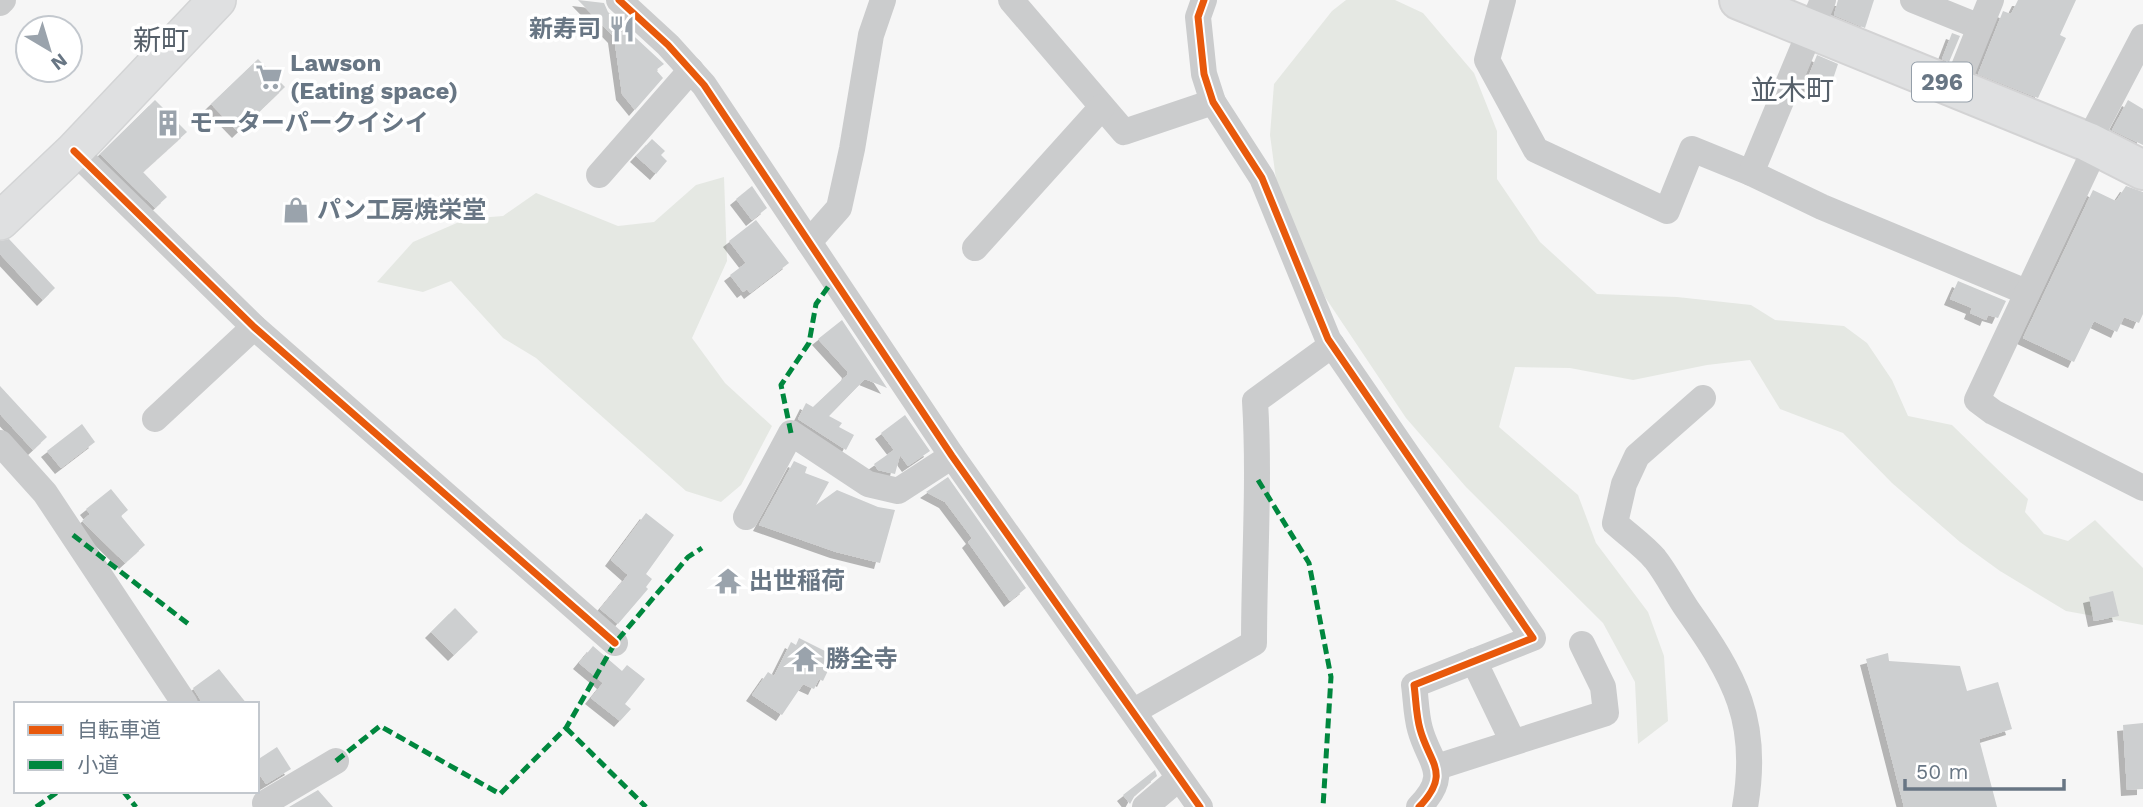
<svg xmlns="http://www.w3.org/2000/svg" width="2143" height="807" viewBox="0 0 2143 807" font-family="'Work Sans','Noto Sans JP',sans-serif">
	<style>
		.green { fill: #e5e8e3 }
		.building { fill: #cdcfd0; filter: url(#shadow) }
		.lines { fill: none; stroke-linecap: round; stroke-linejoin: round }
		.secondary-casing { stroke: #d3d4d5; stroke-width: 40 }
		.highway-casing { stroke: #d3d3d4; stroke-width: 42 }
		.street { stroke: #cbcccd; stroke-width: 26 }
		.secondary { stroke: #dfe0e1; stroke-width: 37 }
		.highway { stroke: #dfe0e1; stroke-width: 38 }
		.quiet { stroke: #00873e; stroke-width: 5; stroke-dasharray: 10 5; stroke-linecap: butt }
		.cycleway-casing { stroke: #fff; stroke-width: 11 }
		.cycleway { stroke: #e8590c; stroke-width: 7 }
		.labels { text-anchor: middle; stroke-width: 7; stroke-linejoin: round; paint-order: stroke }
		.shield { fill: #fff; stroke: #959fa9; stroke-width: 2 }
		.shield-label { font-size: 23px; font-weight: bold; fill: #687684 }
		.poi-label { font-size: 24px; font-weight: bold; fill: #687684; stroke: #fff; text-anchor: start }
		.quarter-label { font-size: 28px; fill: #56606a; stroke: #fff }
	</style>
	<defs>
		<filter id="shadow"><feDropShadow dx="-6" dy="6" stdDeviation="0" flood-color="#0004"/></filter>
	</defs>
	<rect width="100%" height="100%" fill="#f6f6f6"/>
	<!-- green -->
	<g class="green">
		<path d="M1346 0H1395L1423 13 1474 73 1497 131V179L1540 242 1597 294 1677 297 1751 305 1775 320 1844 326 1867 343 1892 380 1908 416 1952 425 2028 499 2025 512 2044 534 2068 541 2095 520 2143 568V625L2066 611 2000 571 1960 542 1892 483 1843 433 1780 409 1750 360 1707 365 1633 380 1570 368 1515 367 1499 427 1578 495 1596 543 1648 612 1664 656 1668 721 1638 744 1635 682 1603 623 1466 487 1406 418 1325 297 1278 194 1270 135 1274 84 1332 11Z"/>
		<path d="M724 177 727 261 692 338 725 383 772 426 741 485 721 502 686 491 536 358 503 338 451 281 423 292 377 282 413 242 466 219 503 216 536 193 618 226 654 222 696 185Z"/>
	</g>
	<!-- building -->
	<g class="building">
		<path d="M578 0 604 3 608 12 664 64 656 70 663 78 635 110 622 94 614 37Z"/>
		<path d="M1838 0H1874L1865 28 1834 15Z"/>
		<path d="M2018 0H2076L2060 35 2066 38 2038 98 1978 74 2003 11 2011 14Z"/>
		<path d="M1952 33 1960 36 1949 62 1942 59Z"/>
		<path d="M1817 55 1838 64 1828 94 1805 85Z"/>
		<path d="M258 59 285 87 238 132 211 104Z"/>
		<path d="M155 100 187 132 143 172 167 197 155 208 100 154Z"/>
		<path d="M2128 100 2143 109V145L2112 130Z"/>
		<path d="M652 139 665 151 661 155 667 161 656 174 636 156Z"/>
		<path d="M752 186 767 208 752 220 736 199Z"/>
		<path d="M2126 186 2143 192V314L2139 323 2124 317 2117 332 2094 321 2074 362 2023 338 2093 190 2116 201Z"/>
		<path d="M756 220 789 263 750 293 747 289 743 292 730 275 746 263 729 241Z"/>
		<path d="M9 239 55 288 43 300 0 254V241Z"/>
		<path d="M1958 281 2006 301 1998 318 1988 315 1986 320 1970 313 1972 308 1950 299Z"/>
		<path d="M842 320 887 388 865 379 829 416 842 423 839 427 854 435 846 450 798 419 806 403 813 407 847 375 848 372 818 339Z"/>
		<path d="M0 386 47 437 33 450 0 414Z"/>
		<path d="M905 415 930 451 908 466 900 455 895 474 878 470 874 464 894 450 881 433Z"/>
		<path d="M82 424 95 442 61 468 47 451Z"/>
		<path d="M794 461 807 467 805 473 829 482 816 505 837 490 878 507 895 510 880 563 836 552 759 525Z"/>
		<path d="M948 477 1026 588 1010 601 968 542 972 538 945 502 926 492Z"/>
		<path d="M111 489 128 510 121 516 145 545 125 563 82 521 90 514 86 509Z"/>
		<path d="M646 513 674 535 646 574 652 579 646 587 648 589 618 624 600 609 628 575 611 560Z"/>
		<path d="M2113 591 2119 616 2094 621 2089 597Z"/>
		<path d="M455 608 478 632 454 655 431 632Z"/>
		<path d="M799 638 835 656 823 681 819 679 814 689 803 684 782 715 752 695 768 672 774 676 791 642 796 645Z"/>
		<path d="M593 646 622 671 627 665 645 679 625 704 631 709 620 721 591 698 603 683 579 663Z"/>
		<path d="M1888 653 1889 661 1960 666 1967 691 1998 682 2012 729 1979 739 1997 807H1904L1866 659Z"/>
		<path d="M219 669 247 704H203L193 688Z"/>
		<path d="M2143 723V789L2127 790 2123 725Z"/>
		<path d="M277 747 291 769 266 784 257 771V760Z"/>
		<path d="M1155 770 1157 776 1135 795 1130 804 1123 795Z"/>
		<path d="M318 790 333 807H289Z"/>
	</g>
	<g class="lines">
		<!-- secondary casing -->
		<g class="secondary-casing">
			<path id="secondary" d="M0 221 74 151 217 0"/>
		</g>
		<!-- highway casing -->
		<g class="highway-casing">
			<path id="highway" d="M1739 0 2088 142 2143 170"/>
		</g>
		<!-- street -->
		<g class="street">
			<path d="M619 0 668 45 704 85 952 456 1200 807"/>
			<path d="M1011 0 1124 132 1213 102"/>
			<path d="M1204 0 1198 17 1204 74 1213 102 1262 178 1328 339 1533 638 1414 685C1416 699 1416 715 1420 729 1429 763 1452 773 1419 807"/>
			<path d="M1503 0 1487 60 1536 150 1667 211 1692 149 1751 173"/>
			<path d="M1823 0 1751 173 1822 207 2026 292"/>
			<path d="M1913 0 1980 27"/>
			<path d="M0 3 3 0"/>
			<path d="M1956 87 1991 0"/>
			<path d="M2088 142 2143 37"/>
			<path d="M2096 147 1977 400 1993 412 2143 488"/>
			<path d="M74 151 254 327 615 643"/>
			<path d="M599 175 691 70"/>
			<path d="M809 242 839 208 852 149 871 35 883 0"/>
			<path d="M975 248 1102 107"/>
			<path d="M1703 398 1637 456 1624 484 1615 523C1628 535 1644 546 1655 559 1667 574 1676 593 1687 609 1735 677 1760 721 1745 807"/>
			<path d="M155 419 254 327"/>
			<path d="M0 443 45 493 185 704"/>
			<path d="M746 517 791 433 868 484 898 491 952 456"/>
			<path d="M1474 661 1513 742"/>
			<path d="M1134 711 1254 643C1254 562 1260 482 1255 401L1332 345"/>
			<path d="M1437 767 1606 713 1603 687 1582 644"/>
			<path d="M265 803 336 761"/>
			<path d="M1145 807 1179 778"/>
		</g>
		<!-- secondary -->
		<use href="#secondary" class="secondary"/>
		<!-- highway -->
		<use href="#highway" class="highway"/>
		<!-- quiet -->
		<g class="quiet">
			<path d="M791 433 781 385 809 343 816 304 833 280"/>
			<path d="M1258 480 1309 563 1331 677 1323 807"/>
			<path d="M73 535 191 626"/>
			<path d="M566 728 646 807"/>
			<path d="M336 761 380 726 500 794 566 728 615 643 688 557 702 548"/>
			<path d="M123 791 136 807"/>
			<path d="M36 807 59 791"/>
		</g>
		<!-- cycleway casing -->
		<g class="cycleway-casing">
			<g id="cycleway">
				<path d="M619 0 668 45 704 85 952 456 1200 807"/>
				<path d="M1204 0 1198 17 1204 74 1213 102 1262 178 1328 339 1533 638 1414 685C1416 699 1416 715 1420 729 1429 763 1452 773 1419 807"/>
				<path d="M74 151 254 327 615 643"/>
			</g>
		</g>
		<!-- cycleway -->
		<use href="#cycleway" class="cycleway"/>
	</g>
	<!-- icons -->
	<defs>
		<g id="restaurant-bare" transform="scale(2.1)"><path d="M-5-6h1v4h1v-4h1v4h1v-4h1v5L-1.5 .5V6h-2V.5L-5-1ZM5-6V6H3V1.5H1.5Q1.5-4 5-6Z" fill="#9aa3ac" stroke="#fff" stroke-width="2.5" paint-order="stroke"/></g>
		<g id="supermarket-bare" transform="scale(2.1)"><path d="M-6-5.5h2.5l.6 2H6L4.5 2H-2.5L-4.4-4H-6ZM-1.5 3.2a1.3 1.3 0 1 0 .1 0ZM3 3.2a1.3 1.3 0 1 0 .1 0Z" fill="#9aa3ac" stroke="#fff" stroke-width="2.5" paint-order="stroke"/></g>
		<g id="building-bare" transform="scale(2.1)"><path d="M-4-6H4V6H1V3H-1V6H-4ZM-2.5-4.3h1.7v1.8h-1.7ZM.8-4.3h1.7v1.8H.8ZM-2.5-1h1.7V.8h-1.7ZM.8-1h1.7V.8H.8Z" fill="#9aa3ac" stroke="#fff" stroke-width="2.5" paint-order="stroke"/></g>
		<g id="shop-bare" transform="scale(2.1)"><path d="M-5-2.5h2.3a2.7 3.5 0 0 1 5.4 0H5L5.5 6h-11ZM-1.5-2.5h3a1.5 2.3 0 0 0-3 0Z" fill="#9aa3ac" stroke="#fff" stroke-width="2.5" paint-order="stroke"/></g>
		<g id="temple-bare" transform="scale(2.1)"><path d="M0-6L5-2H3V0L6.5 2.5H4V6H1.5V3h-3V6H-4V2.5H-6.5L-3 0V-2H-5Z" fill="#9aa3ac" stroke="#fff" stroke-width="2.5" paint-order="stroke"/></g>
	</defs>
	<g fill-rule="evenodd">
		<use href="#restaurant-bare" x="622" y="29"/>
		<use href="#supermarket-bare" x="269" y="77"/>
		<use href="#building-bare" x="168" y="123"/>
		<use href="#shop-bare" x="296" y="210"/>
		<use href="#temple-bare" x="728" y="581"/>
		<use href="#temple-bare" x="805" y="659"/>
	</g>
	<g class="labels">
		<!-- shield labels -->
		<rect class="shield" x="1912" y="62.5" width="60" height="39" rx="5"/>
		<g class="shield-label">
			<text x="1942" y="90">296</text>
		</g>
		<!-- poi labels -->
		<g class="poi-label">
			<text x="601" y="37" text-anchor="end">新寿司</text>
			<text x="290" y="71">Lawson<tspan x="290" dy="28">(Eating space)</tspan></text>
			<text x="189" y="131">モーターパークイシイ</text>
			<text x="317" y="218">パン工房焼栄堂</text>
			<text x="749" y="589">出世稲荷</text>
			<text x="826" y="667">勝全寺</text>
		</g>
		<!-- quarter labels -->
		<g class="quarter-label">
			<text x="161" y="50">新町</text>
			<text x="1792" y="100">並木町</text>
		</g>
	</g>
	<!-- legend -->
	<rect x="14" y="702" width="245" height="91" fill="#ffffff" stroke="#c3c8ce" stroke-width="2"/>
	<rect x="28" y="725" width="35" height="10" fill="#e8590c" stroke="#c3c8ce" stroke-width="2"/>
	<text x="77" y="737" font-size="21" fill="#687684">自転車道</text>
	<rect x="28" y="760" width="35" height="10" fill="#00873e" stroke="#c3c8ce" stroke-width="2"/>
	<text x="77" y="772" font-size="21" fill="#687684">小道</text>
	<!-- north arrow -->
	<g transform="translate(49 49) rotate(142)"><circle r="33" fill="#ffffff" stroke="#c3c8ce" stroke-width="2"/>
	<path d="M0-5L12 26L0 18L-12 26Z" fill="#9aa3ac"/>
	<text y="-10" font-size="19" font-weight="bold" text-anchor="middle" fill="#687684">N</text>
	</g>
	<!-- scale -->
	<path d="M1905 779v10h159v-10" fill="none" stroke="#687684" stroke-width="3.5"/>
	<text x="1916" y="779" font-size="21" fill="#687684" stroke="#ffffff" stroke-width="5" paint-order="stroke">50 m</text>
</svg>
